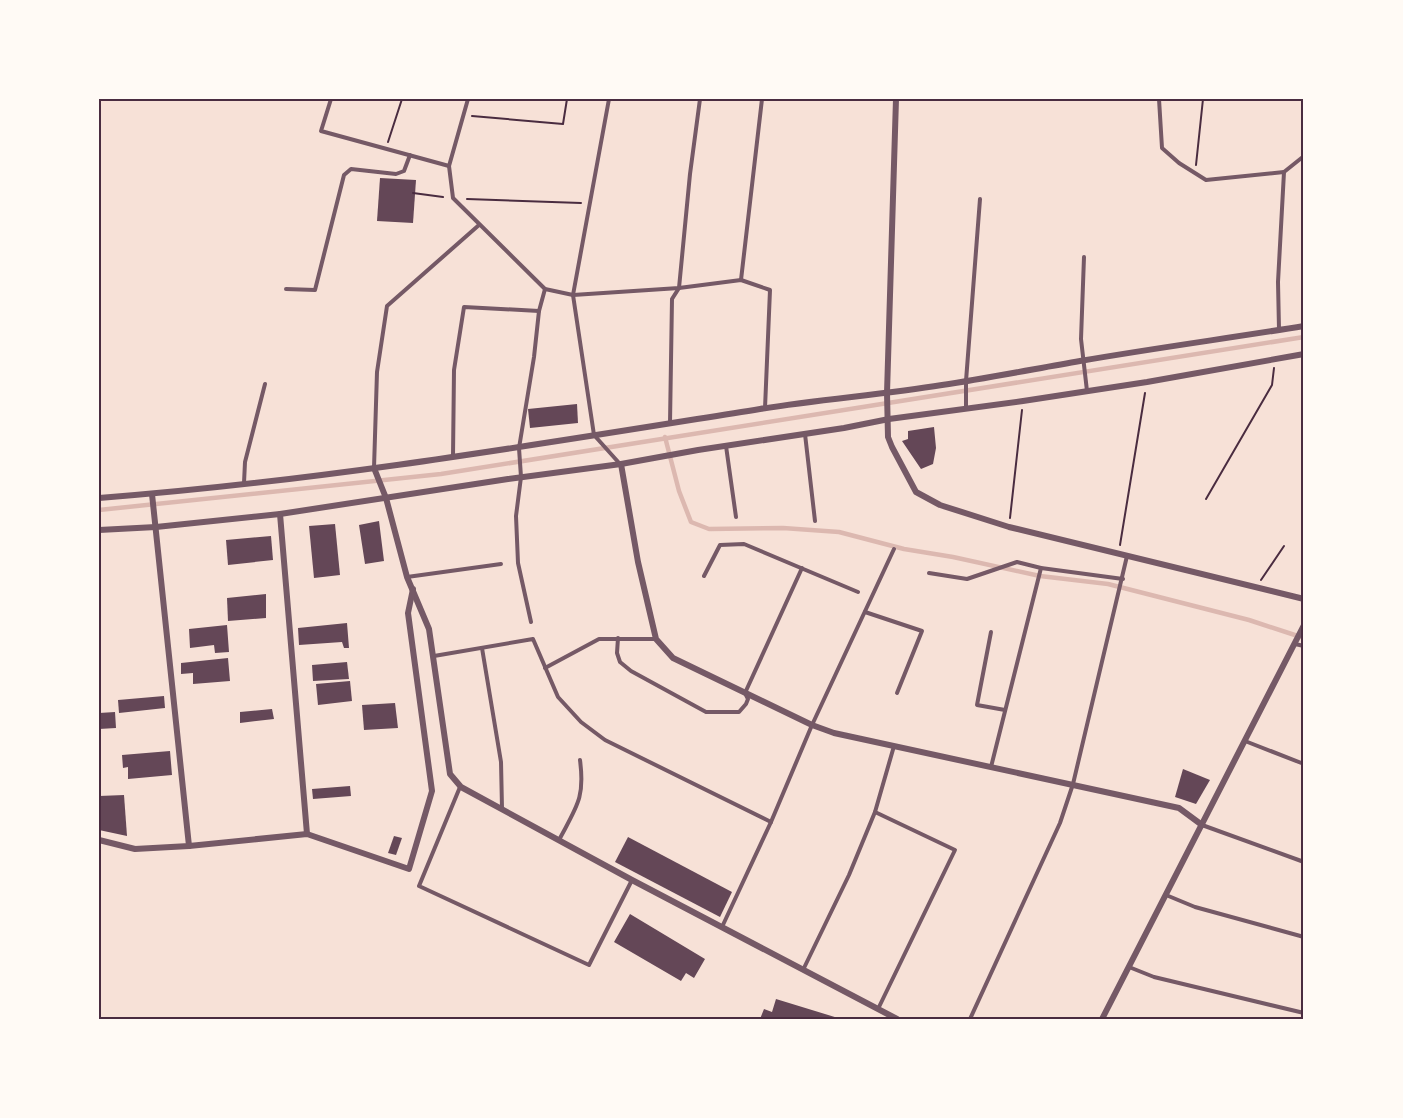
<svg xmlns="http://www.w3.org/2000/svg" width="1403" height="1118" viewBox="0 0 1403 1118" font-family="'Varela Round',sans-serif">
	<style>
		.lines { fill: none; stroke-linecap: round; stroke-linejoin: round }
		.stream { stroke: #dcb8b0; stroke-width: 4.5 }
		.building { fill: #644757 }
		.path { stroke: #4a2c40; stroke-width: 2 }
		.service { stroke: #755966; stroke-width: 4 }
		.minor { stroke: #755966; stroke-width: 6 }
		.neatline { fill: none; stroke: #4a2c40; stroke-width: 2 }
	</style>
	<rect width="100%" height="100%" fill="#f7e1d7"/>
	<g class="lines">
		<!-- stream -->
		<g class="stream">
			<path d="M665 437 679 491 691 522 709 529 783 528 839 532 904 549 953 557 1040 576 1108 584 1249 620 1304 638"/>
			<path d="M99 510 441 474 1304 337"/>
		</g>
	</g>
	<!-- building -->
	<g class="building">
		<path d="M380 178 416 180 413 223 377 221Z"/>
		<path d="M577 404 578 423 530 428 528 409Z"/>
		<path d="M934 427 936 448 933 464 921 469 902 441 908 439V431Z"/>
		<path d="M379 521 384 561 365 564 359 525Z"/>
		<path d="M335 524 340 575 314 578 309 526Z"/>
		<path d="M271 536 273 560 228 565 226 540Z"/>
		<path d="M266 594V618L228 621 227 598Z"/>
		<path d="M347 623 349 648H344L342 642 299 645 298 628Z"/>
		<path d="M227 625 229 652 215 653 214 645 190 648 189 629Z"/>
		<path d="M228 658 230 681 193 684V673L181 674V663Z"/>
		<path d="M347 662 349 679 313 681 312 665Z"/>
		<path d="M350 681 352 701 318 705 316 684Z"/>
		<path d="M164 696 165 708 119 713 118 700Z"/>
		<path d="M395 703 398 728 364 730 362 705Z"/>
		<path d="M272 709 274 719 240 723V712Z"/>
		<path d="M115 712 116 728 99 729V713Z"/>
		<path d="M170 751 172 775 128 779V767L123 768 122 755Z"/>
		<path d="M1183 769 1210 780 1196 804 1175 797Z"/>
		<path d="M350 786 351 796 313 799 312 789Z"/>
		<path d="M124 795 127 836 99 830V796Z"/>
		<path d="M394 836 402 838 396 855 388 853Z"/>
		<path d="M628 837 732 892 720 917 615 862Z"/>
		<path d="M630 914 705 959 694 978 686 973 681 981 614 942Z"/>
		<path d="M776 999 838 1018V1019H760L764 1009 772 1012Z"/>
	</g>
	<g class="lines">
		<!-- path -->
		<g class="path">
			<path d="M472 116 563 124 567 99"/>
			<path d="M388 142 402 99"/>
			<path d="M1196 165 1203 99"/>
			<path d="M413 193 443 197"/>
			<path d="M467 199 581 203"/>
			<path d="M1206 499 1272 385 1274 368"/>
			<path d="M1010 518 1022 410"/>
			<path d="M1120 545 1145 393"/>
			<path d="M1261 580 1284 546"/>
		</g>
		<!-- service -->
		<g class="service">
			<path d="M331 99 321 131 449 166"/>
			<path d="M468 99 449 166 453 198 545 289 573 295 679 288 741 280 770 290 765 408"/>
			<path d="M609 99 573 295 594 435 620 464"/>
			<path d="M1159 99 1162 148 1179 163 1206 180 1284 172"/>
			<path d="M1084 257 1081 339 1087 391"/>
			<path d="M741 280 762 99"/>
			<path d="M286 289 315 290 344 175 351 169 396 174 404 171 410 155"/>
			<path d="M1279 329 1278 282 1284 172 1304 156"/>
			<path d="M966 408V381L980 199"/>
			<path d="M670 423 672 299 679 288 690 174 700 99"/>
			<path d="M805 434 815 521"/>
			<path d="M726 446 736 517"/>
			<path d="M453 456 454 370 464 307 539 311"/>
			<path d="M374 468 377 372 387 306 479 225"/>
			<path d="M244 483 245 462 265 384"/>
			<path d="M929 573 967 579 1017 562 1041 568 1123 579"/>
			<path d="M704 576 720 545 744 544 858 592"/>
			<path d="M407 577 501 564"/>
			<path d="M865 612 922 631 897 693"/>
			<path d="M531 622 518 563 516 516 521 477 519 448 534 357 539 311 545 289"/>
			<path d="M991 632 977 705 1005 710"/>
			<path d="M618 638 617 653 620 662 631 671 706 712H739L746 704 748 699 745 693 802 568"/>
			<path d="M1295 644 1304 646"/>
			<path d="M482 648 501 762 502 808"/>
			<path d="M434 656 533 639 558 697 581 722 605 740 771 822"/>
			<path d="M545 668 599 639H656"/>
			<path d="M1245 741 1304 764"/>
			<path d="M991 767 1041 568"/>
			<path d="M460 787 419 886 589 965 632 880"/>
			<path d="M875 812 955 850 878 1009"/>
			<path d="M1202 825 1304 862"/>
			<path d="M559 840C577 806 585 798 580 760"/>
			<path d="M1166 895 1195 907 1304 937"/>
			<path d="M722 927 771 822 812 725 894 549"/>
			<path d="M1129 967 1154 977 1304 1013"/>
			<path d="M803 970 849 875 875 812 894 746"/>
			<path d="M970 1019 1060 823 1073 784 1127 556"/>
		</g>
		<!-- minor -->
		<g class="minor">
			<path d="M896 99 887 393 888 437 892 447 916 492 940 505 1009 527 1304 599"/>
			<path d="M621 464 638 562 656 639 673 658 812 725 834 733 1179 808 1202 825"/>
			<path d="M374 468 386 498 407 577 429 629 450 774 461 787 632 880 897 1019"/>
			<path d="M152 494 189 846"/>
			<path d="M99 498C321 481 540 444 760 409 820 399 881 395 942 385 988 378 1034 369 1080 361 1155 348 1230 338 1304 326"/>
			<path d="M280 514 307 834"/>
			<path d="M99 530 156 527 280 514 508 479 621 464 698 450 844 428 889 419 1023 401 1147 382 1304 354"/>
			<path d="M99 840 135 849 189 846 307 834 409 869 432 791 408 613 413 589"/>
			<path d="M1102 1019 1304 625"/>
		</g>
	</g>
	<!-- border -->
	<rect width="1403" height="1118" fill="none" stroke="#fffaf5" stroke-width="201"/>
	<rect x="100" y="100" width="1202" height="918" class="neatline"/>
</svg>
